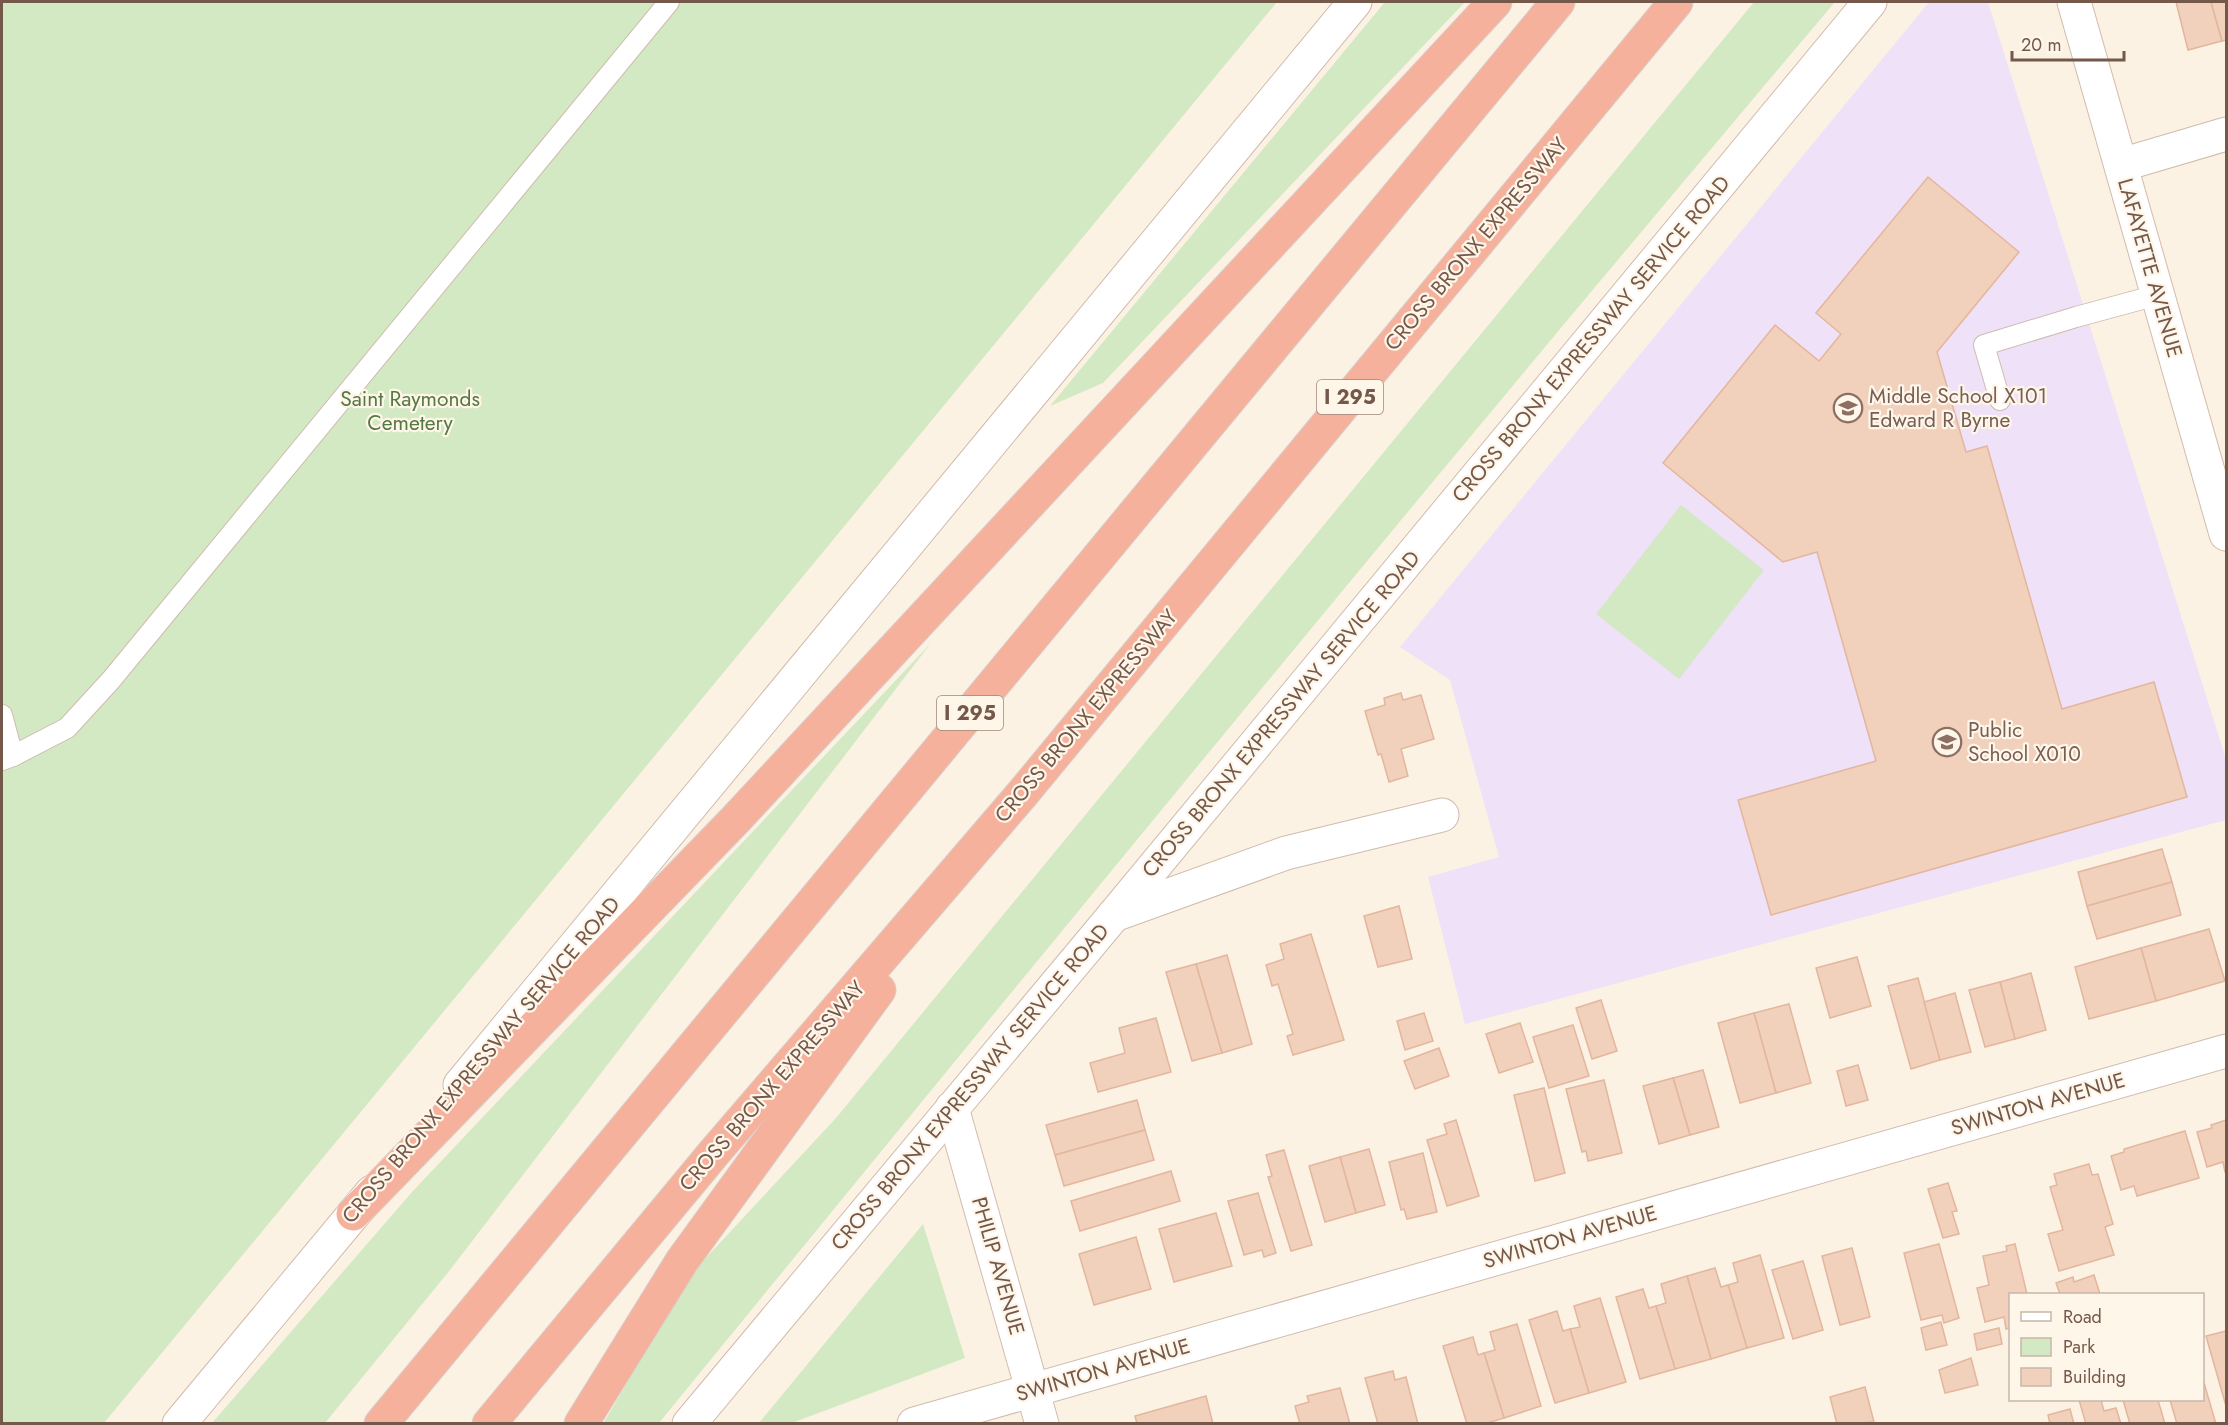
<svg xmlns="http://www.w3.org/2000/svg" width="2228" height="1425" viewBox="0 0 2228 1425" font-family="Jost,sans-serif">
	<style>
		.education { fill: #efe1f8 }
		.green { fill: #d3e9c3 }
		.building { fill: #f1d0bc; stroke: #e3b69d; stroke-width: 1.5 }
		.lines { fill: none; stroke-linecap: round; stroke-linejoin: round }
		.lane-casing { stroke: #cfbcae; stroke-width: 22 }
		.street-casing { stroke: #cfbcae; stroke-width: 35 }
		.secondary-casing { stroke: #d2bbab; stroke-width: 35 }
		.highway-casing { stroke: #d8d0cc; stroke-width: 35 }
		.lane { stroke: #fff; stroke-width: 20 }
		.street { stroke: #fff; stroke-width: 33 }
		.secondary { stroke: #fff; stroke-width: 33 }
		.highway { stroke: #f5b19c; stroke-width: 33 }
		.labels { text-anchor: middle; stroke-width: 4.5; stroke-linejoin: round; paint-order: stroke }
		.shield { fill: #fff6ea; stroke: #9e877a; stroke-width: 1.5 }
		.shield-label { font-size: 20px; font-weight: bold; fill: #74584a }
		.street-label { font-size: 21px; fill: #74584a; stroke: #fff6ea }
		.education-label { font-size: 21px; fill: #785e54; stroke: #fff6ea; text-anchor: start }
		.park-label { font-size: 21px; fill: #547942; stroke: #fff6ea }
	</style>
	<rect width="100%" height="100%" fill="#fcf2e4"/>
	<!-- education -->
	<path class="education" d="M1929 2H1988L2226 759V820L1465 1024 1428 877 1499 857 1450 680 1400 647Z"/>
	<!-- green -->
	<g class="green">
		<path d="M2 2H1277L104 1423 2 1424Z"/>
		<path d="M1385 2H1465L1103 383 1050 406Z"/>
		<path d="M1754 2H1835C1438 471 1048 947 659 1423L603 1424 689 1276 836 1118Z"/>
		<path d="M1681 505 1764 570 1679 679 1596 614Z"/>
		<path d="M931 643 450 1270 325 1423H212L412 1192Z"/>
		<path d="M923 1224 965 1358 792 1423H759Z"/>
	</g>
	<!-- building -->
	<g class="building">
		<path d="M2176 2H2211L2222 41 2188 50Z"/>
		<path d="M2211 2H2226V40L2222 41Z"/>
		<path d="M1928 177 2019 252 1937 352 1966 452 1987 446 2062 709 2154 682 2187 797 1771 915 1738 800 1876 761 1817 552 1783 562 1663 463 1775 325 1819 361 1841 334 1816 313Z"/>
		<path d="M1401 693 1403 700 1421 695 1434 739 1401 749 1408 776 1389 782 1381 754 1378 755 1365 711 1385 705 1384 698Z"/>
		<path d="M2162 849 2172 882 2087 906 2078 872Z"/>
		<path d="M2172 882 2181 915 2097 939 2087 906Z"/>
		<path d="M1399 906 1412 959 1378 967 1364 916Z"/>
		<path d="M2209 929 2225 981 2156 1001 2141 948Z"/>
		<path d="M1311 934 1344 1040 1293 1055 1287 1036 1293 1034 1278 984 1272 986 1266 965 1284 959 1280 944Z"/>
		<path d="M2141 948 2156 1001 2089 1019 2075 967Z"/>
		<path d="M1227 955 1252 1044 1222 1053 1196 964Z"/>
		<path d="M1857 957 1871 1006 1830 1018 1816 968Z"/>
		<path d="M1196 964 1222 1053 1192 1061 1166 972Z"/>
		<path d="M2031 973 2046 1030 2015 1039 2000 982Z"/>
		<path d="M1918 978 1940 1060 1911 1069 1888 986Z"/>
		<path d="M2000 982 2015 1039 1985 1047 1969 990Z"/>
		<path d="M1955 993 1971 1052 1940 1060 1924 1002Z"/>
		<path d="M1601 1000 1617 1051 1592 1059 1576 1008Z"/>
		<path d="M1789 1004 1811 1083 1776 1093 1754 1013Z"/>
		<path d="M1424 1013 1433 1041 1405 1050 1397 1021Z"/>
		<path d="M1754 1013 1776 1093 1740 1103 1718 1023Z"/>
		<path d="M1156 1018 1171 1072 1098 1092 1090 1063 1125 1053 1119 1028Z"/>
		<path d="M1520 1023 1533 1062 1499 1073 1486 1034Z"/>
		<path d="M1573 1025 1589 1076 1549 1088 1533 1037Z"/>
		<path d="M1439 1048 1449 1076 1415 1089 1404 1061Z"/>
		<path d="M1858 1065 1868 1100 1846 1106 1837 1071Z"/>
		<path d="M1703 1070 1719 1127 1690 1135 1673 1078Z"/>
		<path d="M1673 1078 1690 1135 1659 1144 1643 1086Z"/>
		<path d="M1604 1080 1622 1153 1588 1161 1586 1151 1582 1152 1566 1089Z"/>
		<path d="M1544 1088 1565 1173 1535 1181 1514 1095Z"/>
		<path d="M1137 1100 1145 1130 1055 1155 1046 1125Z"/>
		<path d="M1456 1120 1479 1196 1447 1206 1427 1140 1447 1134 1444 1124Z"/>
		<path d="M2226 1120V1172H2225L2223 1162 2207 1167 2197 1132 2212 1128 2211 1125Z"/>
		<path d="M1145 1130 1154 1160 1064 1186 1055 1155Z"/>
		<path d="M2185 1131 2199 1178 2137 1196 2134 1186 2121 1190 2111 1156 2124 1152V1149Z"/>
		<path d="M1369 1149 1385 1205 1356 1213 1340 1157Z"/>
		<path d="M1284 1150 1312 1245 1291 1251 1268 1177 1272 1176 1266 1155Z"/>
		<path d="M1423 1153 1437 1212 1407 1219 1404 1209 1401 1210 1389 1162Z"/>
		<path d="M1340 1157 1356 1213 1325 1222 1309 1166Z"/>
		<path d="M2089 1164 2092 1175 2098 1174 2113 1224 2105 1227 2114 1255 2059 1271 2048 1234 2063 1230 2050 1187 2057 1185 2054 1174Z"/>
		<path d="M1171 1171 1180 1201 1080 1231 1071 1201Z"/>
		<path d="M1948 1183 1957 1211 1952 1212 1959 1234 1943 1238 1928 1189Z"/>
		<path d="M1258 1193 1276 1253 1264 1257 1262 1250 1244 1255 1228 1201Z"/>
		<path d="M1216 1213 1232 1266 1174 1282 1159 1229Z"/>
		<path d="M1136 1237 1151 1289 1094 1305 1079 1254Z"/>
		<path d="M1939 1244 1959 1318 1944 1323 1942 1315 1921 1320 1904 1253Z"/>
		<path d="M2015 1244 2027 1294H2010V1328L2006 1329 2004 1317 1985 1322 1977 1288 1989 1285 1983 1256 2007 1251 2006 1246Z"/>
		<path d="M1852 1248 1870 1317 1840 1325 1822 1256Z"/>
		<path d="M1760 1255 1784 1338 1747 1348 1728 1285 1738 1282 1733 1263Z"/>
		<path d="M1803 1261 1823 1330 1793 1339 1772 1270Z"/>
		<path d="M1715 1268 1721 1287 1728 1285 1747 1348 1711 1359 1687 1276Z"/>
		<path d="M2094 1275 2100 1294H2060L2056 1283 2073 1277 2074 1282Z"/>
		<path d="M1687 1276 1711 1359 1675 1369 1656 1306 1666 1303 1661 1284Z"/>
		<path d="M1643 1289 1649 1308 1656 1306 1675 1369 1640 1379 1616 1297Z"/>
		<path d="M1600 1298 1626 1382 1589 1393 1570 1329 1580 1327 1574 1306Z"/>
		<path d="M1557 1311 1563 1331 1570 1329 1589 1393 1555 1403 1529 1320Z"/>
		<path d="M1941 1322 1947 1345 1926 1350 1921 1328Z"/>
		<path d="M1517 1324 1541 1406 1504 1418 1484 1353 1495 1350 1490 1332Z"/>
		<path d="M1999 1328 2002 1344 1977 1350 1974 1334Z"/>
		<path d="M2226 1331V1406L2206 1336Z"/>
		<path d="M1473 1337 1478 1355 1484 1353 1504 1418 1484 1424H1467L1443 1346Z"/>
		<path d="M1971 1358 1978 1385 1945 1393 1939 1370Z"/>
		<path d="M1393 1371 1395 1380 1406 1377 1418 1424H1378L1365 1378Z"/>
		<path d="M2202 1376 2216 1424H2177L2170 1400H2202Z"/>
		<path d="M1865 1387 1874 1422 1837 1424 1830 1397Z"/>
		<path d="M1340 1388 1350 1424H1300L1295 1406 1309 1402 1307 1396Z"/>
		<path d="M1206 1396 1213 1424H1137L1135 1416Z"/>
		<path d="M2079 1400H2101L2104 1411 2116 1408 2121 1424H2086Z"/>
		<path d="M2123 1400H2158L2165 1424H2130Z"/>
		<path d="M2070 1409 2074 1424H2050L2048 1415Z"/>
	</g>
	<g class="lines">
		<!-- lane casing -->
		<g class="lane-casing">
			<g id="lane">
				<path d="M2000 400 1984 345 2076 317 2157 295"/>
				<path d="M2 715 13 756"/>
				<path d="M2 760 13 756 67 728 111 680 669 2"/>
			</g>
		</g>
		<!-- street casing -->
		<g class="street-casing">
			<g id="street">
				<path d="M2121 165 2226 134"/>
				<path d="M1114 915 1286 853 1442 815"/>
				<path d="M952 1108 1042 1424"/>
				<path d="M914 1424 2226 1051"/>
			</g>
		</g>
		<!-- secondary casing -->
		<g class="secondary-casing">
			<g id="secondary">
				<path d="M2074 2 2226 534"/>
				<path d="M460 1085 1355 2"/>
				<path d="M179 1424 372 1192"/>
				<path d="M689 1424 1114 915 1870 2"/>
			</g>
		</g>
		<!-- highway casing -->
		<g class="highway-casing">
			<g id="highway">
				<path d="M353 1214 736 819 1495 2"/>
				<path d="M381 1424 1558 2"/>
				<path d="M489 1424 713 1154 1023 793 1676 2"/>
				<path d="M581 1424 682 1261 879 990"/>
			</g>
		</g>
		<!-- lane -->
		<use href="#lane" class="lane"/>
		<!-- street -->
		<use href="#street" class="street"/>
		<!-- secondary -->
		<use href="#secondary" class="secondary"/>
		<!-- highway -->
		<use href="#highway" class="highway"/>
	</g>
	<!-- icons -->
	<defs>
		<g id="school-ring" transform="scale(1.5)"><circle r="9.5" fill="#fff6ea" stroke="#8d6e63" stroke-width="1.5"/><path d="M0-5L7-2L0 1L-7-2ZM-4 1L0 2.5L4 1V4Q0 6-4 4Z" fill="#8d6e63"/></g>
	</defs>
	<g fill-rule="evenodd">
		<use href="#school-ring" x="1848" y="408"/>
		<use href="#school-ring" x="1947" y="742"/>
	</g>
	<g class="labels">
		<!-- shield labels -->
		<g class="shield">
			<rect x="1317" y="380" width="66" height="34" rx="4.5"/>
			<rect x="937" y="696" width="66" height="34" rx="4.5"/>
		</g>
		<g class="shield-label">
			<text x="1350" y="404">I 295</text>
			<text x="970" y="720">I 295</text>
		</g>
		<!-- street labels -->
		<g class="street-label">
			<text transform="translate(1476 244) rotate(-50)" y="7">CROSS BRONX EXPRESSWAY</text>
			<text transform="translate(2150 268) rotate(74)" y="7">LAFAYETTE AVENUE</text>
			<text transform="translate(1591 339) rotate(-50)" y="7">CROSS BRONX EXPRESSWAY SERVICE ROAD</text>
			<text transform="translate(1281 714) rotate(-50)" y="7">CROSS BRONX EXPRESSWAY SERVICE ROAD</text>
			<text transform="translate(1086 716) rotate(-50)" y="7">CROSS BRONX EXPRESSWAY</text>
			<text transform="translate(481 1060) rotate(-50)" y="7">CROSS BRONX EXPRESSWAY SERVICE ROAD</text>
			<text transform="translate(772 1086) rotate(-49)" y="7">CROSS BRONX EXPRESSWAY</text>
			<text transform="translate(970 1087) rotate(-50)" y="7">CROSS BRONX EXPRESSWAY SERVICE ROAD</text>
			<text transform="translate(2038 1104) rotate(-16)" y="7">SWINTON AVENUE</text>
			<text transform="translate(1570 1237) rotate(-16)" y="7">SWINTON AVENUE</text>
			<text transform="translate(998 1266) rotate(74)" y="7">PHILIP AVENUE</text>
			<text transform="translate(1103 1370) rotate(-16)" y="7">SWINTON AVENUE</text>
		</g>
		<!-- education labels -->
		<g class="education-label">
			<text x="1869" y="403">Middle School X101<tspan x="1869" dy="24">Edward R Byrne</tspan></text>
			<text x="1968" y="737">Public<tspan x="1968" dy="24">School X010</tspan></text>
		</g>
		<!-- park labels -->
		<g class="park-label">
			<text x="410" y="406">Saint Raymonds<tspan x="410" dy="24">Cemetery</tspan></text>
		</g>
	</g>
	<!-- border -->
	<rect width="2228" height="1425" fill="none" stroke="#74584a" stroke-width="6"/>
	<!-- legend -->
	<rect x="2009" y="1293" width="195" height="108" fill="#fff6ea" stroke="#c7b7aa" stroke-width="1.5"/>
	<rect x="2021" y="1312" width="30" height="9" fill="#ffffff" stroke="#c7b7aa" stroke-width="1.5"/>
	<text x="2063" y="1323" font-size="18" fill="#74584a">Road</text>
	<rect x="2021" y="1338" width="30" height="18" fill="#d3e9c3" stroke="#c7b7aa" stroke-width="1.5"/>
	<text x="2063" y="1353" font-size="18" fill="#74584a">Park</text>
	<rect x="2021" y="1368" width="30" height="18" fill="#f1d0bc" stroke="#c7b7aa" stroke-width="1.5"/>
	<text x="2063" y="1383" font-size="18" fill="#74584a">Building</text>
	<!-- scale -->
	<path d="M2012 51v9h112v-9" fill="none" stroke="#74584a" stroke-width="3"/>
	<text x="2021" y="51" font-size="18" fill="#74584a" stroke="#fff6ea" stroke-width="4.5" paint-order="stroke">20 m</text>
</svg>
